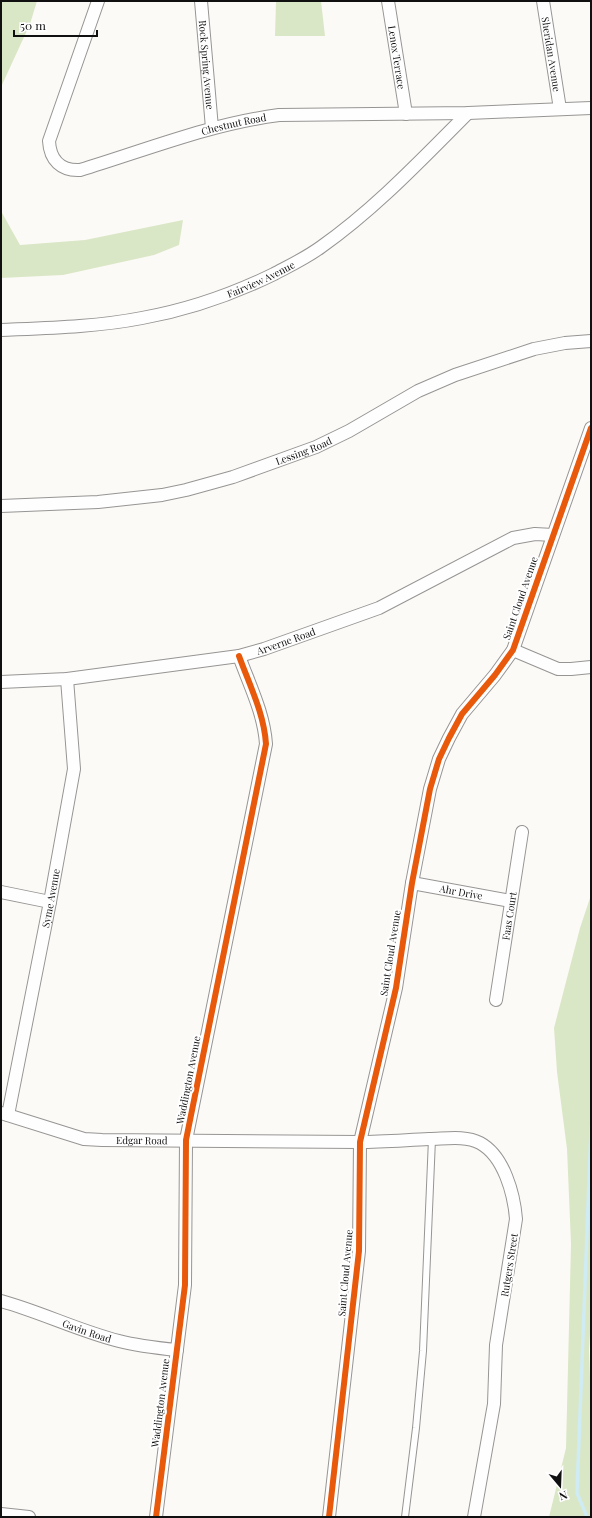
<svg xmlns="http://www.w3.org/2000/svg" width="592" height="1518" viewBox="0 0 592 1518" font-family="'Playfair Display',serif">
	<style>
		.forest { fill: #dae7c6 }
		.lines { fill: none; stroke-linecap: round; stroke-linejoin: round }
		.stream { stroke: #cfebf3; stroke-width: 3.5 }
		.service-casing { stroke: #969594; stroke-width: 8 }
		.minor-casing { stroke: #969594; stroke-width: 14 }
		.service { stroke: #fffefe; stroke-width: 6 }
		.minor { stroke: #fffefe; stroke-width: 12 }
		.cycleway-casing { stroke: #fff; stroke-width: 8 }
		.cycleway { stroke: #e8590c; stroke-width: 6 }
		.labels { text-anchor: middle; stroke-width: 4; stroke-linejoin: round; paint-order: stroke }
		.street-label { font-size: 10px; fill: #101010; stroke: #fff }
	</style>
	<rect width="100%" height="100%" fill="#fcfaf6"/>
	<!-- forest -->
	<g class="forest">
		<path d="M1 1H37L30 24 1 87Z"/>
		<path d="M276 1H321L325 36H275Z"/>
		<path d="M1 211 20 245 85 240 183 220 179 245 154 255 63 275 1 278Z"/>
		<path d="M591 895V1316L589 1350 591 1406V1517H549L566 1448 571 1244 567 1149 557 1072 554 1028 580 928Z"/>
	</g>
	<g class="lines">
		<!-- stream -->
		<path class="stream" d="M587 1517 577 1493 591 1128"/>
		<!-- service casing -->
		<g class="service-casing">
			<path id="service" d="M405 1517 416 1428 423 1351 432 1139"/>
		</g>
		<!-- minor casing -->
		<g class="minor-casing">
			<g id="minor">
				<path id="s1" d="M98 1 49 141C50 160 61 171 80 170 146 150 210 124 279 115L468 113 591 108"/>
				<path id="s2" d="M201 1 212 128"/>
				<path id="s3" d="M388 1 406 114"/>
				<path id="s4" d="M543 1 560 109"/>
				<path id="s5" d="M1 330C48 328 96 327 142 318 187 310 233 294 274 274 289 266 306 258 321 247 375 209 421 160 468 113"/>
				<path id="s6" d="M1 506 98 502 162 495 186 490 233 477 316 447 349 431 418 391 455 375 534 349 565 343 591 341"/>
				<path d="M513 650 558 669H571L591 667"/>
				<path id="s7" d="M1 682 67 679 239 656 264 649 379 608 513 538 535 534 553 535"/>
				<path id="s8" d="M412 883 511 901"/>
				<path d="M1 892 50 902"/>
				<path id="s9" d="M496 1000 522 832"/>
				<path id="s10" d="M1 1113 84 1139 102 1140C187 1140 273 1142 359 1142 382 1142 406 1140 429 1139 444 1139 465 1135 480 1143 504 1156 514 1194 516 1219L496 1345 494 1404 474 1517"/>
				<path id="s11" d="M8 1115 50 902 74 769 67 679"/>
				<path id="s12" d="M1 1301C41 1312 79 1331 119 1341 138 1346 157 1348 177 1350"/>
				<path d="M1 1514 29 1517"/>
				<path d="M156 1517 185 1285 186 1140 266 744C264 713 249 684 239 656"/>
				<path d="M329 1517 359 1251 360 1142 396 988 412 883 430 789 439 759 449 738 462 714 495 675 513 650 591 428"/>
			</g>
		</g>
		<!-- service -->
		<use href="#service" class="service"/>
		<!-- minor -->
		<use href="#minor" class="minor"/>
		<!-- cycleway casing -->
		<g class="cycleway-casing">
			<g id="cycleway">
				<path d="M156 1517 185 1285 186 1140 266 744C264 713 249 684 239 656"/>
				<path d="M329 1517 359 1251 360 1142 396 988 412 883 430 789 439 759 449 738 462 714 495 675 513 650 591 428"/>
			</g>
		</g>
		<!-- cycleway -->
		<use href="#cycleway" class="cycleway"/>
	</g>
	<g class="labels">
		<!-- street labels -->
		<g class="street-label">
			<text dy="4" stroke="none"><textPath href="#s4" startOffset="54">Sheridan Avenue</textPath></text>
			<text dy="4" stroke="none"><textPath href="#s3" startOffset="57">Lenox Terrace</textPath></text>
			<text dy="4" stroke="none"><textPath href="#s2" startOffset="64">Rock Spring Avenue</textPath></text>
			<text dy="4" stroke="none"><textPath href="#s1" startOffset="357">Chestnut Road</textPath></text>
			<text dy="4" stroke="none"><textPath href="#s5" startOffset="267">Fairview Avenue</textPath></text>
			<text dy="4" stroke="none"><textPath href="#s6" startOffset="310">Lessing Road</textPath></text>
			<text transform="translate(520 598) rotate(-71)" y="4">Saint Cloud Avenue</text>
			<text dy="4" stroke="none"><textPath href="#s7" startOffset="289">Arverne Road</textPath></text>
			<text dy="4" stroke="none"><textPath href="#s8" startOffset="50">Ahr Drive</textPath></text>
			<text dy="4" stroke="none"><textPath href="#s11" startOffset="221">Syme Avenue</textPath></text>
			<text dy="4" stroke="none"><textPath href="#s9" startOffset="85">Faas Court</textPath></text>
			<text transform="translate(390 953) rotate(-81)" y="4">Saint Cloud Avenue</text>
			<text transform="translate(188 1080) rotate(-79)" y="4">Waddington Avenue</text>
			<text dy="4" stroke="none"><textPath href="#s10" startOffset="145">Edgar Road</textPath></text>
			<text transform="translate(509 1265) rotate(-81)" y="4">Rutgers Street</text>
			<text transform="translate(345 1273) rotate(-85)" y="4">Saint Cloud Avenue</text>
			<text dy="4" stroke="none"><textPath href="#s12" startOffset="91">Gavin Road</textPath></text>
			<text transform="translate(160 1403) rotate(-83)" y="4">Waddington Avenue</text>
		</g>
	</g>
	<!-- border -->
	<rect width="592" height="1518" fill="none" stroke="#101010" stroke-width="4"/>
	<!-- north arrow -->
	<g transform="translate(560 1486) rotate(161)" stroke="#ffffff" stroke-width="3" paint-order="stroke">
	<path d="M0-3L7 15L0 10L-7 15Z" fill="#101010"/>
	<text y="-6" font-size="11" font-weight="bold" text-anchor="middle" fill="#101010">N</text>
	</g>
	<!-- scale -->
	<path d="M14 30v6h83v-6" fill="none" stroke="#101010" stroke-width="2"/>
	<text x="20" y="30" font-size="12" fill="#101010" stroke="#ffffff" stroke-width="3" paint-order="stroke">50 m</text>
</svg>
